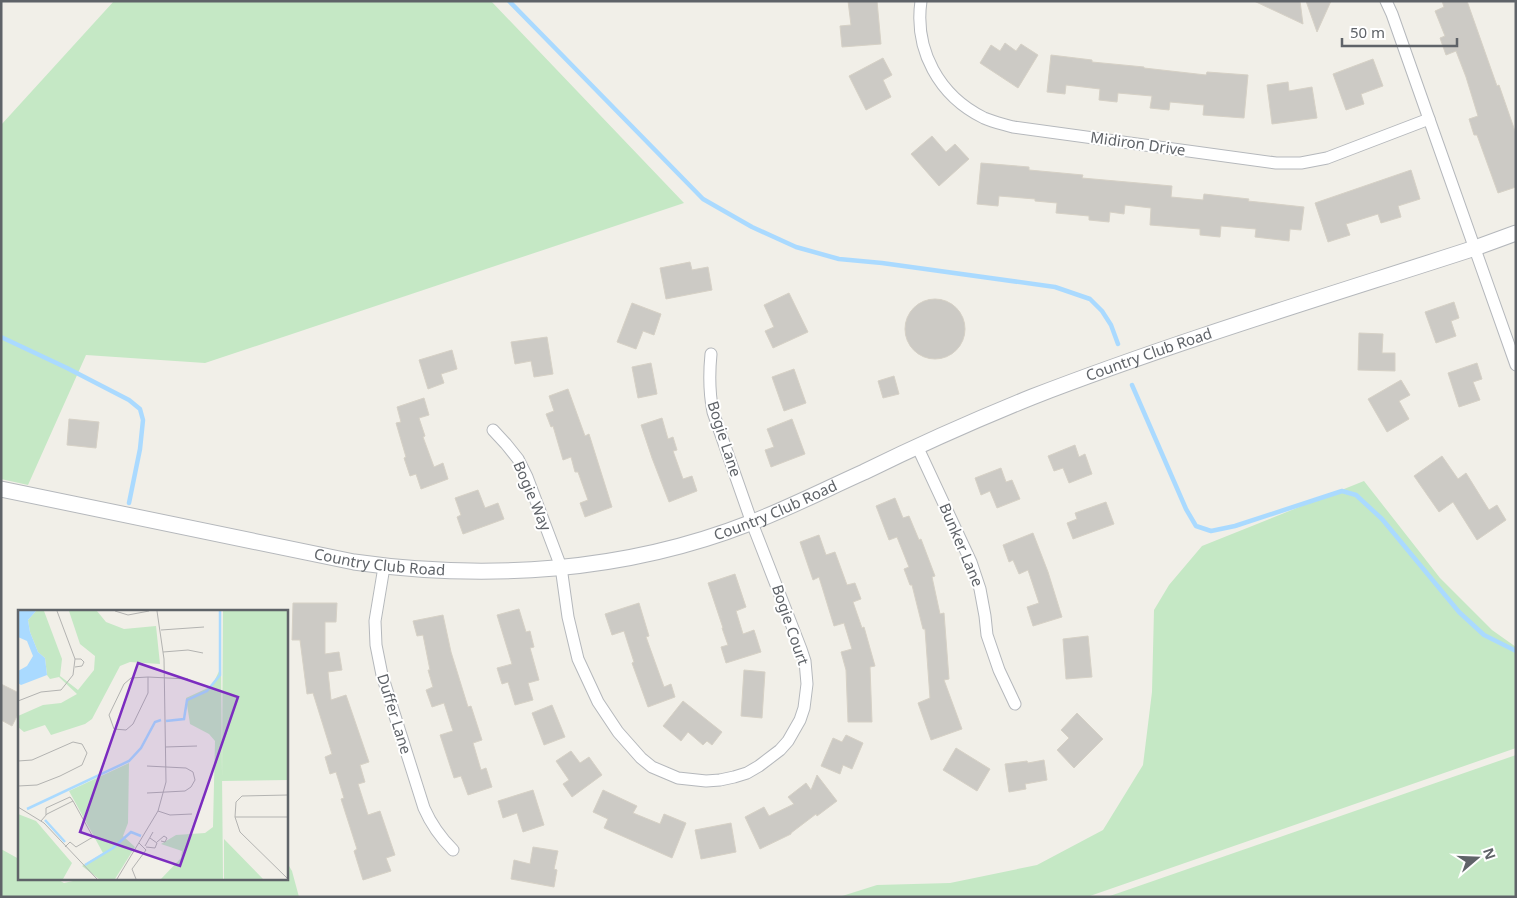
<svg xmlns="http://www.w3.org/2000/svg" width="1517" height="898" viewBox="0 0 1517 898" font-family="'Noto Sans',sans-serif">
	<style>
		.green { fill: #c5e8c5 }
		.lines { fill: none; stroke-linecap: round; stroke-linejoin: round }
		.stream { stroke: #aadaff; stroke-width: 4.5 }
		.building { fill: #cccac5; stroke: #d6d1c6 }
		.minor-casing { stroke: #b5b8bc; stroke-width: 13 }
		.tertiary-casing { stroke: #b5b8bc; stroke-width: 17 }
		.minor { stroke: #fff; stroke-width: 11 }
		.tertiary { stroke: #fff; stroke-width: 15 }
		.labels { text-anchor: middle; stroke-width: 4; stroke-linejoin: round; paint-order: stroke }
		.street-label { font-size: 15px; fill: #5f6368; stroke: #fff }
		.inset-river { fill: none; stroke: #aadaff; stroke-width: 2.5 }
		.inset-road { fill: none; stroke: #b3b3b1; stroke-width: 1 }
		.view { fill: #7b2cbf; fill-opacity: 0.15; stroke: #7b2cbf; stroke-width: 2.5 }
		.inset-edge { fill: none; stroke: #5f6368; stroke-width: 2.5 }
	</style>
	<rect width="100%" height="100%" fill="#f1efe8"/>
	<!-- green -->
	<g class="green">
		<path d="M114 1H491L684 203 205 363 86 355 28 485 1 479V125Z"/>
		<path d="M1364 481 1440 578 1492 630 1516 647V748L1087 897H839L877 885 950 883 1037 865 1103 830 1143 765 1152 692 1154 610 1169 585 1202 546Z"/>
		<path d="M1516 755V897H1107Z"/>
		<path d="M1 849 19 859V879H57L64 883 82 879H286V861L292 871 299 897H1Z"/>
	</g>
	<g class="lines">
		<!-- stream -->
		<g class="stream">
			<path d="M509 1 703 199 752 227 796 247 839 259 882 263 1055 287 1090 299 1102 311 1111 325 1118 344"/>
			<path d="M1 337 67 368 129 400 140 409 143 420 140 449 129 503"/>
			<path d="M1132 385 1186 509 1196 526 1211 531 1235 526 1342 491 1356 495 1382 519 1459 612 1484 635 1516 651"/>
		</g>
	</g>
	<!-- building -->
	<g class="building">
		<path d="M848 1H877L881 44 842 47 840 26 851 25Z"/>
		<path d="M1254 1H1300L1303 24Z"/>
		<path d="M1306 1H1331L1317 32Z"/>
		<path d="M1442 1H1467L1497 86 1499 85 1516 134V187L1498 193 1477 135H1474L1469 119 1478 116 1466 77 1456 51 1446 55 1440 38 1445 36 1435 11 1444 7Z"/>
		<path d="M1005 43 1016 51 1021 44 1038 55 1018 88 980 63 991 45 1000 51Z"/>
		<path d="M1051 55 1092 60V62L1144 67V68L1206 75 1207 72 1248 75 1244 118 1203 115 1204 105 1170 102 1169 110 1150 108 1152 96 1118 93 1117 102 1099 100 1100 89 1066 85 1065 94 1047 92Z"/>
		<path d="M883 58 892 75 883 80 891 97 866 110 849 76Z"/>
		<path d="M1373 59 1383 86 1361 94 1364 104 1346 110 1333 74Z"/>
		<path d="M1288 82 1289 91 1312 87 1317 118 1272 124 1267 85Z"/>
		<path d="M932 136 946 152 955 144 969 159 939 186 911 154Z"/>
		<path d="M981 163 1029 167V170L1083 175 1082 178 1172 186 1171 197 1203 200 1204 194 1249 199 1248 201 1304 207 1301 230 1290 229 1289 241 1255 237 1256 229 1221 226 1220 237 1200 235V229L1150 225 1151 208 1125 205 1124 214 1110 212 1109 222 1089 220V216L1056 213 1057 203 1035 201V199L999 196 998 206 977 204Z"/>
		<path d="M1411 170 1420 199 1398 206 1401 217 1381 223 1378 214 1346 224 1350 235 1328 242 1315 203Z"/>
		<path d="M690 262 692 270 708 267 712 290 666 299 660 268Z"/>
		<path d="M789 293 808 332 773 348 765 331 774 327 764 305Z"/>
		<circle cx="935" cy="329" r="30"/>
		<path d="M1454 302 1459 318 1451 321 1456 336 1436 343 1425 312Z"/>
		<path d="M632 303 661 314 654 335 643 331 636 349 617 342Z"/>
		<path d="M1359 333 1383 334 1382 353H1395V371L1358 370Z"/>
		<path d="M547 337 553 374 534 377 531 361 515 364 511 342Z"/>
		<path d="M452 350 457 369 441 374 444 383 428 389 419 360Z"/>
		<path d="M651 363 657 394 638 398 632 367Z"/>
		<path d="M1477 363 1482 379 1473 382 1480 400 1459 407 1448 373Z"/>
		<path d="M794 369 806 403 784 411 772 377Z"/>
		<path d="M894 376 899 394 883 398 878 381Z"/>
		<path d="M1401 380 1410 395 1399 401 1409 419 1387 432 1368 399Z"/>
		<path d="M568 389 585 436 589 434 612 507 585 517 580 503 588 500 578 472H575L571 457 563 460 553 426 551 427 546 414 554 411 549 396Z"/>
		<path d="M424 398 429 415 419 418 425 436 423 437 434 467 443 463 448 479 421 489 416 474 410 476 404 458 406 457 396 423 401 422 397 407Z"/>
		<path d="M662 418 668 439 673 437 677 450 673 451 683 479 692 476 697 491 669 502 652 458 641 425Z"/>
		<path d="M69 419 99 422 96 448 67 445Z"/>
		<path d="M792 419 805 454 771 467 765 450 774 447 767 429Z"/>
		<path d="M1075 445 1079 457 1085 454 1092 474 1069 483 1063 468 1054 471 1048 456Z"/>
		<path d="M1442 456 1458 479 1466 473 1489 510 1497 505 1506 520 1477 540 1453 502 1439 512 1414 476Z"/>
		<path d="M1001 468 1006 482 1012 480 1020 499 997 508 990 491 981 495 975 478Z"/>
		<path d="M478 490 485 508 498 503 504 519 463 534 457 517 461 515 455 498Z"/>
		<path d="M895 498 903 518 909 516 919 540 921 539 935 576 932 577 940 614 944 613 949 679 944 680 962 729 931 740 918 703 930 698 925 629H923L912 585H910L904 569 909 567 897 537 889 540 876 506Z"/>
		<path d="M1106 502 1114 524 1073 539 1067 523 1077 519 1075 513Z"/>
		<path d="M1033 533 1048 572 1062 617 1033 626 1027 607 1039 603 1028 570 1019 574 1013 560 1009 562 1003 545Z"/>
		<path d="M819 535 826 555 835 552 847 585 855 583 861 599 853 602 862 628 864 627 875 666 870 667 872 722H848L846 670 841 652 852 649 844 623 834 626 819 577 813 580 800 542Z"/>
		<path d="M735 574 746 607 736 611 743 634 754 630 761 652 726 663 721 647 728 645 722 628H723L708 583Z"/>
		<path d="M293 603H337L336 622H325V654L339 652 342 670 328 672 331 700 346 695 369 762 360 765 365 782 358 784 368 815 380 811 395 855 386 858 391 871 363 880 354 851 357 849 341 799 344 798 336 772 330 774 325 757 332 754 313 693 307 694 300 640H292Z"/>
		<path d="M639 603 649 636 646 637 664 687 671 684 675 697 648 707 632 663 634 662 624 631 612 635 605 614Z"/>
		<path d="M519 609 526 632 530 631 534 647 530 648 539 680 528 683 533 700 515 705 508 682 502 684 497 668 512 664 497 615Z"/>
		<path d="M443 615 451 652 468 707 471 706 482 740 473 743 481 770 486 768 492 787 468 795 461 776 454 778 440 735 453 731 444 703 432 707 426 690 433 687 428 670H430L423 635 417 636 413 621Z"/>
		<path d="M1088 636 1092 677 1066 679 1063 639Z"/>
		<path d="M744 670 765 672 762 718 741 716Z"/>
		<path d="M1 684 19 693V712L12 726 1 720Z"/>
		<path d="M683 701 722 732 712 745 707 741 703 745 688 732 681 741 663 726Z"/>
		<path d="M552 705 565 737 544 745 532 713Z"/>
		<path d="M1077 713 1103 739 1074 768 1057 750 1069 738 1061 730Z"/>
		<path d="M846 735 863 743 852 769 843 765 840 774 821 766 833 738 842 742Z"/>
		<path d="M956 748 990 769 977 791 943 770Z"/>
		<path d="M571 751 580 763 589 757 602 775 572 797 563 784 569 780 556 761Z"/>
		<path d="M1044 760 1047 780 1025 784 1026 789 1009 792 1005 764 1027 761 1028 763Z"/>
		<path d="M817 775 837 801 817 816 816 814 791 833V834L760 849 745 817 764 807 769 816 794 804 788 797 806 783 811 790Z"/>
		<path d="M533 790 544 825 523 832 517 813 503 818 498 801Z"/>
		<path d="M603 790 637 806 633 813 660 824 664 814 686 823 672 858 604 828 608 819 593 812Z"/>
		<path d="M731 823 736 852 701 859 695 830Z"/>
		<path d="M533 847 558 851 554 869 557 870 554 887 511 879 514 860 530 864Z"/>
	</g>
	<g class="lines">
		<!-- minor casing -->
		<g class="minor-casing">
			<g id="minor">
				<path d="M921 1C914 50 939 96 984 118 993 122 1003 124 1013 127L1276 163H1301L1327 158 1429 119 1392 14 1386 1"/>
				<path d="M1429 119 1516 365"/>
				<path d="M493 430 506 444 518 459 527 477 561 567 568 617 578 659 598 702 618 732 641 758 652 767 678 778 706 781 720 780 734 777 747 773 759 766 780 750 788 741 800 720 804 708 807 684 805 661 801 649 752 523 713 412C709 392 709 374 711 354"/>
				<path d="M917 446 971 562 980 589 985 616 987 635 999 670 1015 704"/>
				<path d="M384 567 375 621 376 645 382 675 424 808C431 824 440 837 453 850"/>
			</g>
		</g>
		<!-- tertiary casing -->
		<g class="tertiary-casing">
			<g id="tertiary">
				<path id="s1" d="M1 489 354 562C487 581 625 572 750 523 789 508 826 489 864 472 919 445 975 420 1032 397 1177 341 1327 296 1475 248L1516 233"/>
			</g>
		</g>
		<!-- minor -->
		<use href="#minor" class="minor"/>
		<!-- tertiary -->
		<use href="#tertiary" class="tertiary"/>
	</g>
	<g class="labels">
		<!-- street labels -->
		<g class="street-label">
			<text transform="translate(1138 144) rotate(8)" y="5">Midiron Drive</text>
			<text dy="5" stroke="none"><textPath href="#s1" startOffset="1196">Country Club Road</textPath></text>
			<text transform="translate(724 439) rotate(72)" y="5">Bogie Lane</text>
			<text transform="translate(532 496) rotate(67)" y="5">Bogie Way</text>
			<text dy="5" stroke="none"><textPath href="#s1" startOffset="791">Country Club Road</textPath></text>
			<text transform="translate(961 545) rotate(67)" y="5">Bunker Lane</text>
			<text dy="5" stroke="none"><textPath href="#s1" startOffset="386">Country Club Road</textPath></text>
			<text transform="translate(790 625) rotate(71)" y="5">Bogie Court</text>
			<text transform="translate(394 714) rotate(73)" y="5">Duffer Lane</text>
		</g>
	</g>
	<!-- overview -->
	<g transform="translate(18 610)">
		<rect width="270" height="270" fill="#f1efe8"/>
		<path d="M18 1H26L44 49 42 66 60 80 76 60 77 46 62 34 51 1H79L88 12 106 19 138 16 142 54 112 52 102 56 74 109 67 114 33 125 27 115 6 122 0 117V106L25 95 43 93 59 84 41 67 32 69 29 65 27 48 20 42 12 22 10 10ZM205 1H270V170L204 171ZM203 57 205 269H143L163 248 164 241 143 234 158 225 187 223 195 217 197 131 191 124 172 114 168 88 194 76ZM111 153 110 213 105 226 117 237 97 269H81L64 256 85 243 51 181ZM0 204 18 211 54 253 45 269H0ZM206 229 245 269H206Z" fill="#c5e8c5"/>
		<path d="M0 1H18L10 10 12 22 20 42 27 48 29 65 3 75 0 73V61L9 56 15 46 9 31 0 27Z" fill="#aadaff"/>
		<path class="inset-river" d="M148 111 166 109 169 90 189 81 202 65V1M9 199 111 151 123 138 137 112 143 110M27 210 47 232M67 255 95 238 113 222 123 226"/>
		<path class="inset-road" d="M97 1 110 5 131 1M143 20 186 17M145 42 170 40 185 43M57 49H63L66 52 64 56 57 57M130 67V83L115 114 108 120 96 119 91 105 106 74 113 68ZM130 67 170 69M0 91 23 82 43 80 55 65 57 49 39 1M147 137 179 136M0 151 14 150 55 132 64 134 69 143 64 155 42 166 19 175 0 176M129 156 168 158 175 162 177 170 173 177 167 181 129 183M270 185 224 186 218 192 217 207 222 222 270 269M0 197 26 213 79 269M140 201 152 205 174 204M28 205V198L52 187 55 191M217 207H270M23 211 29 204 55 191 75 227 58 237 52 232 47 237M139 232 146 226 149 228 147 232 143 231M127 236 135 222M128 237 137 238 139 233 132 228M99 269 140 201 148 172 146 49 139 1M118 269 114 259 128 240 121 233"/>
		<path class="view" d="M120 53 220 87 162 256 62 222Z"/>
		<rect width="270" height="270" class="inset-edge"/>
	</g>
	<!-- border -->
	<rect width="1517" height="898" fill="none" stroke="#5f6368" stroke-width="5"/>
	<!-- north arrow -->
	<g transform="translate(1477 858) rotate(71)" stroke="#ffffff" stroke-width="4" paint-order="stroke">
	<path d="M0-4L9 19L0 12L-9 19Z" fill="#5f6368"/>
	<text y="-8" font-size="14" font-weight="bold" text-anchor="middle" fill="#5f6368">N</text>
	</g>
	<!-- scale -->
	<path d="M1342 38v8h115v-8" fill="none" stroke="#5f6368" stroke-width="2.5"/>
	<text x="1350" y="38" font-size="15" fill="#5f6368" stroke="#ffffff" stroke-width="4" paint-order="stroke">50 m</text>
</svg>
